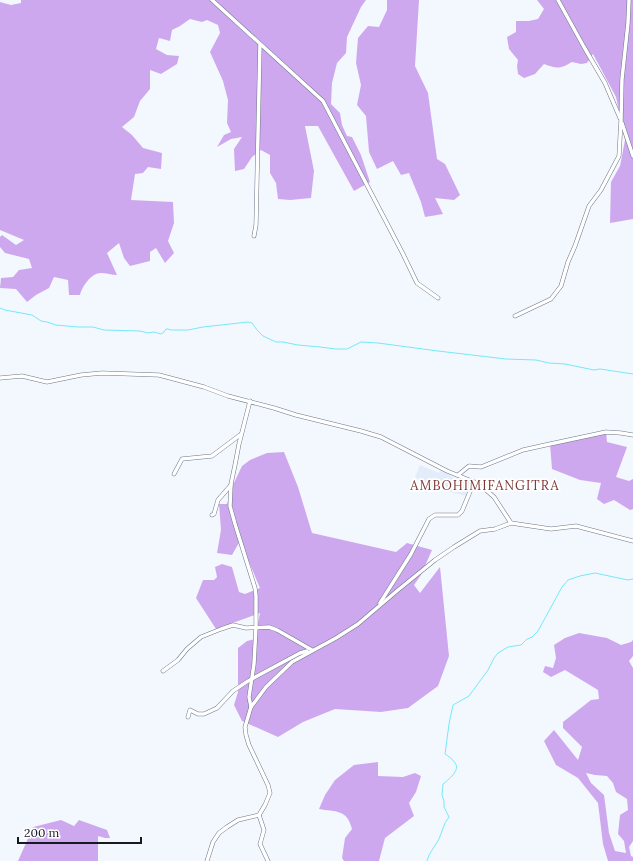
<svg xmlns="http://www.w3.org/2000/svg" width="633" height="861" viewBox="0 0 633 861" font-family="Lora,serif">
	<style>
		.built { fill: #e2ecfa }
		.forest { fill: #cea8ef; fill-rule: evenodd }
		.lines { fill: none; stroke-linecap: round; stroke-linejoin: round }
		.stream { stroke: #75e9f7; stroke-width: 1 }
		.street-casing { stroke: #6d7786; stroke-width: 4.5 }
		.street { stroke: #fff; stroke-width: 3.5 }
		.labels { text-anchor: middle; stroke-width: 3.5; stroke-linejoin: round; paint-order: stroke }
		.quarter-label { font-size: 13px; letter-spacing: 1px; fill: #7e3733; stroke: #fff }
	</style>
	<rect width="100%" height="100%" fill="#f3f8ff"/>
	<!-- built -->
	<path class="built" d="M420 465 439 473 440 471 450 474V476L468 482 470 484 466 496 429 486 415 477Z"/>
	<!-- forest -->
	<g class="forest">
		<path d="M21 0H366L361 7 347 37 346 53 337 63 332 83 331 104 340 113 342 125 347 136 352 137 361 155 370 182 354 191 334 155 318 126H305L314 171 311 198 290 200 278 199 276 183 270 173V155L261 150 252 157 244 169 235 171 234 149 242 137 231 139 217 147 224 135 231 132 227 123 228 100 223 81 210 52 220 33 218 25 207 20 202 22 190 19 180 26 172 30 170 41 159 38 156 49 167 55 179 56 177 64 161 74 150 70V89L140 101 134 117 122 127 132 135 143 148 162 153 161 169 148 167 143 173 135 174 131 200 173 202 174 223 168 241 174 253 165 263 156 248 150 252V261L130 266 124 258 119 243 107 253 117 275C112 275 106 273 101 273 91 273 82 287 80 295H69L68 280 54 277 49 288 36 295 27 302 16 289 0 288 1 278 13 277 19 270 32 268 29 259 5 253 0 247V237L2 235 16 245 24 240 0 230V2L11 5 21 3Z"/>
		<path d="M387 0H419L415 66 428 93 437 159 445 164 460 195 454 200 435 198 443 214 425 217 421 202 409 173 401 175 393 161 377 169 369 152 366 116 357 105 361 85 356 63 358 38 368 26 379 27 387 10Z"/>
		<path d="M537 0H633V219L610 223 611 182 620 166 625 140 616 97 593 54 587 63 581 64 572 62C560 69 557 69 544 64L535 74 524 78 518 74 517 66 518 60 509 49 507 37 516 32V21H529L538 19 544 9Z"/>
		<path d="M606 432 607 442 627 447 616 477 629 481 633 479V509L630 510 614 500 604 504 597 499 601 483 580 480 552 469 550 444Z"/>
		<path d="M284 452 298 487 312 533 396 552 407 543 432 550 421 575 414 585 420 593 440 567 449 656 438 686 408 708 381 712 335 709 303 722 278 737 242 721 234 705 238 692V648L247 641 255 639 260 613 216 629 196 598 203 580H214L217 577 215 567 222 564 232 567 239 592 245 594 260 588 240 541 232 555 217 553 221 530 219 504H227L232 487 242 466 250 460 267 453Z"/>
		<path d="M579 633 607 638 621 645 631 642 633 640V656L629 661 633 668V841L629 847 631 856 633 857V861H608L603 844 598 803 578 778 556 765 544 741 554 730 578 760 582 747 563 728V722L591 700 599 699 598 690 565 670 551 677 543 672 545 666 553 668 556 658 554 645 565 638ZM586 773 595 775 607 776 613 783 616 792 627 799 628 810 620 815 618 834 624 841 626 853 615 851 609 833 604 795 591 783Z"/>
		<path d="M378 762V776L403 777 415 773 421 776 416 792 409 803 414 816 385 838 379 861H344L342 858 345 838 352 829C347 809 336 812 319 809L325 795 335 780 354 765Z"/>
		<path d="M61 820 74 826 79 820 107 830 110 838H105L98 836V861H18L33 827Z"/>
	</g>
	<g class="lines">
		<!-- stream -->
		<g class="stream">
			<path d="M0 308 5 310 32 315 41 321 47 322 56 325 78 327H93L104 330 140 331 148 333 154 332 161 334 164 332 166 329H168L171 330H188L203 327 248 322 252 323 257 330 263 336 276 342H283L298 345 320 347 336 349H347L361 342 378 343 438 351 506 359 536 360 549 363 565 364 594 370 600 369 633 374"/>
			<path d="M427 861 429 855 439 839 445 823 449 817 444 807V801L442 795 443 784C448 780 461 770 455 763 453 759 448 756 445 754L449 724 453 705 469 696 488 670 494 658 498 653 508 647 521 645 527 639 532 637 538 631 562 587 568 580 580 576 595 573 628 580 633 579"/>
		</g>
		<!-- street casing -->
		<g class="street-casing">
			<g id="street">
				<path d="M212 0 323 101 403 254 417 283 438 298"/>
				<path d="M558 0 584 47 605 83 620 118"/>
				<path d="M622 123 633 156"/>
				<path d="M254 236 256 225 260 44"/>
				<path d="M515 316 551 299 561 286 568 262 575 246 589 206 601 190 619 156 621 120 622 79 628 23 629 0"/>
				<path d="M0 378 22 376 47 382 81 375 102 373 159 375 204 387 228 396 274 408 296 415 361 431 381 437 447 471 474 482 486 490 494 497 511 523 495 529 480 531 454 547 435 560 398 590 358 624 336 638 292 662 266 687 251 707 245 727 246 735 249 745 268 785 270 793 265 805 259 815 238 820 227 827 219 833 213 842 207 861"/>
				<path d="M250 401 239 444 235 465 231 484 230 506 235 524 255 588 256 596V627L254 664 249 697 251 707"/>
				<path d="M174 474 182 459 212 456 240 435"/>
				<path d="M458 475 469 466 481 467 523 450 550 444 606 432 621 433 633 435"/>
				<path d="M212 515 214 514 218 500 231 485"/>
				<path d="M511 523 551 529 576 526 633 541"/>
				<path d="M380 603 411 554 429 519 435 515H458L462 511 474 482"/>
				<path d="M163 671 178 660 187 649 201 637 221 629 233 625 246 628 269 627 277 630 312 650"/>
				<path d="M188 717 190 710 198 714H204L217 708 233 691 248 681 300 653 307 651"/>
				<path d="M259 815 264 830 260 844 268 861"/>
			</g>
		</g>
		<!-- street -->
		<use href="#street" class="street"/>
	</g>
	<g class="labels">
		<!-- quarter labels -->
		<g class="quarter-label">
			<text x="485" y="490">AMBOHIMIFANGITRA</text>
		</g>
	</g>
	<!-- scale -->
	<path d="M18 837v6h123v-6" fill="none" stroke="#161a20" stroke-width="2"/>
	<text x="24" y="837" font-size="12" fill="#161a20" stroke="#ffffff" stroke-width="3" paint-order="stroke">200 m</text>
</svg>
